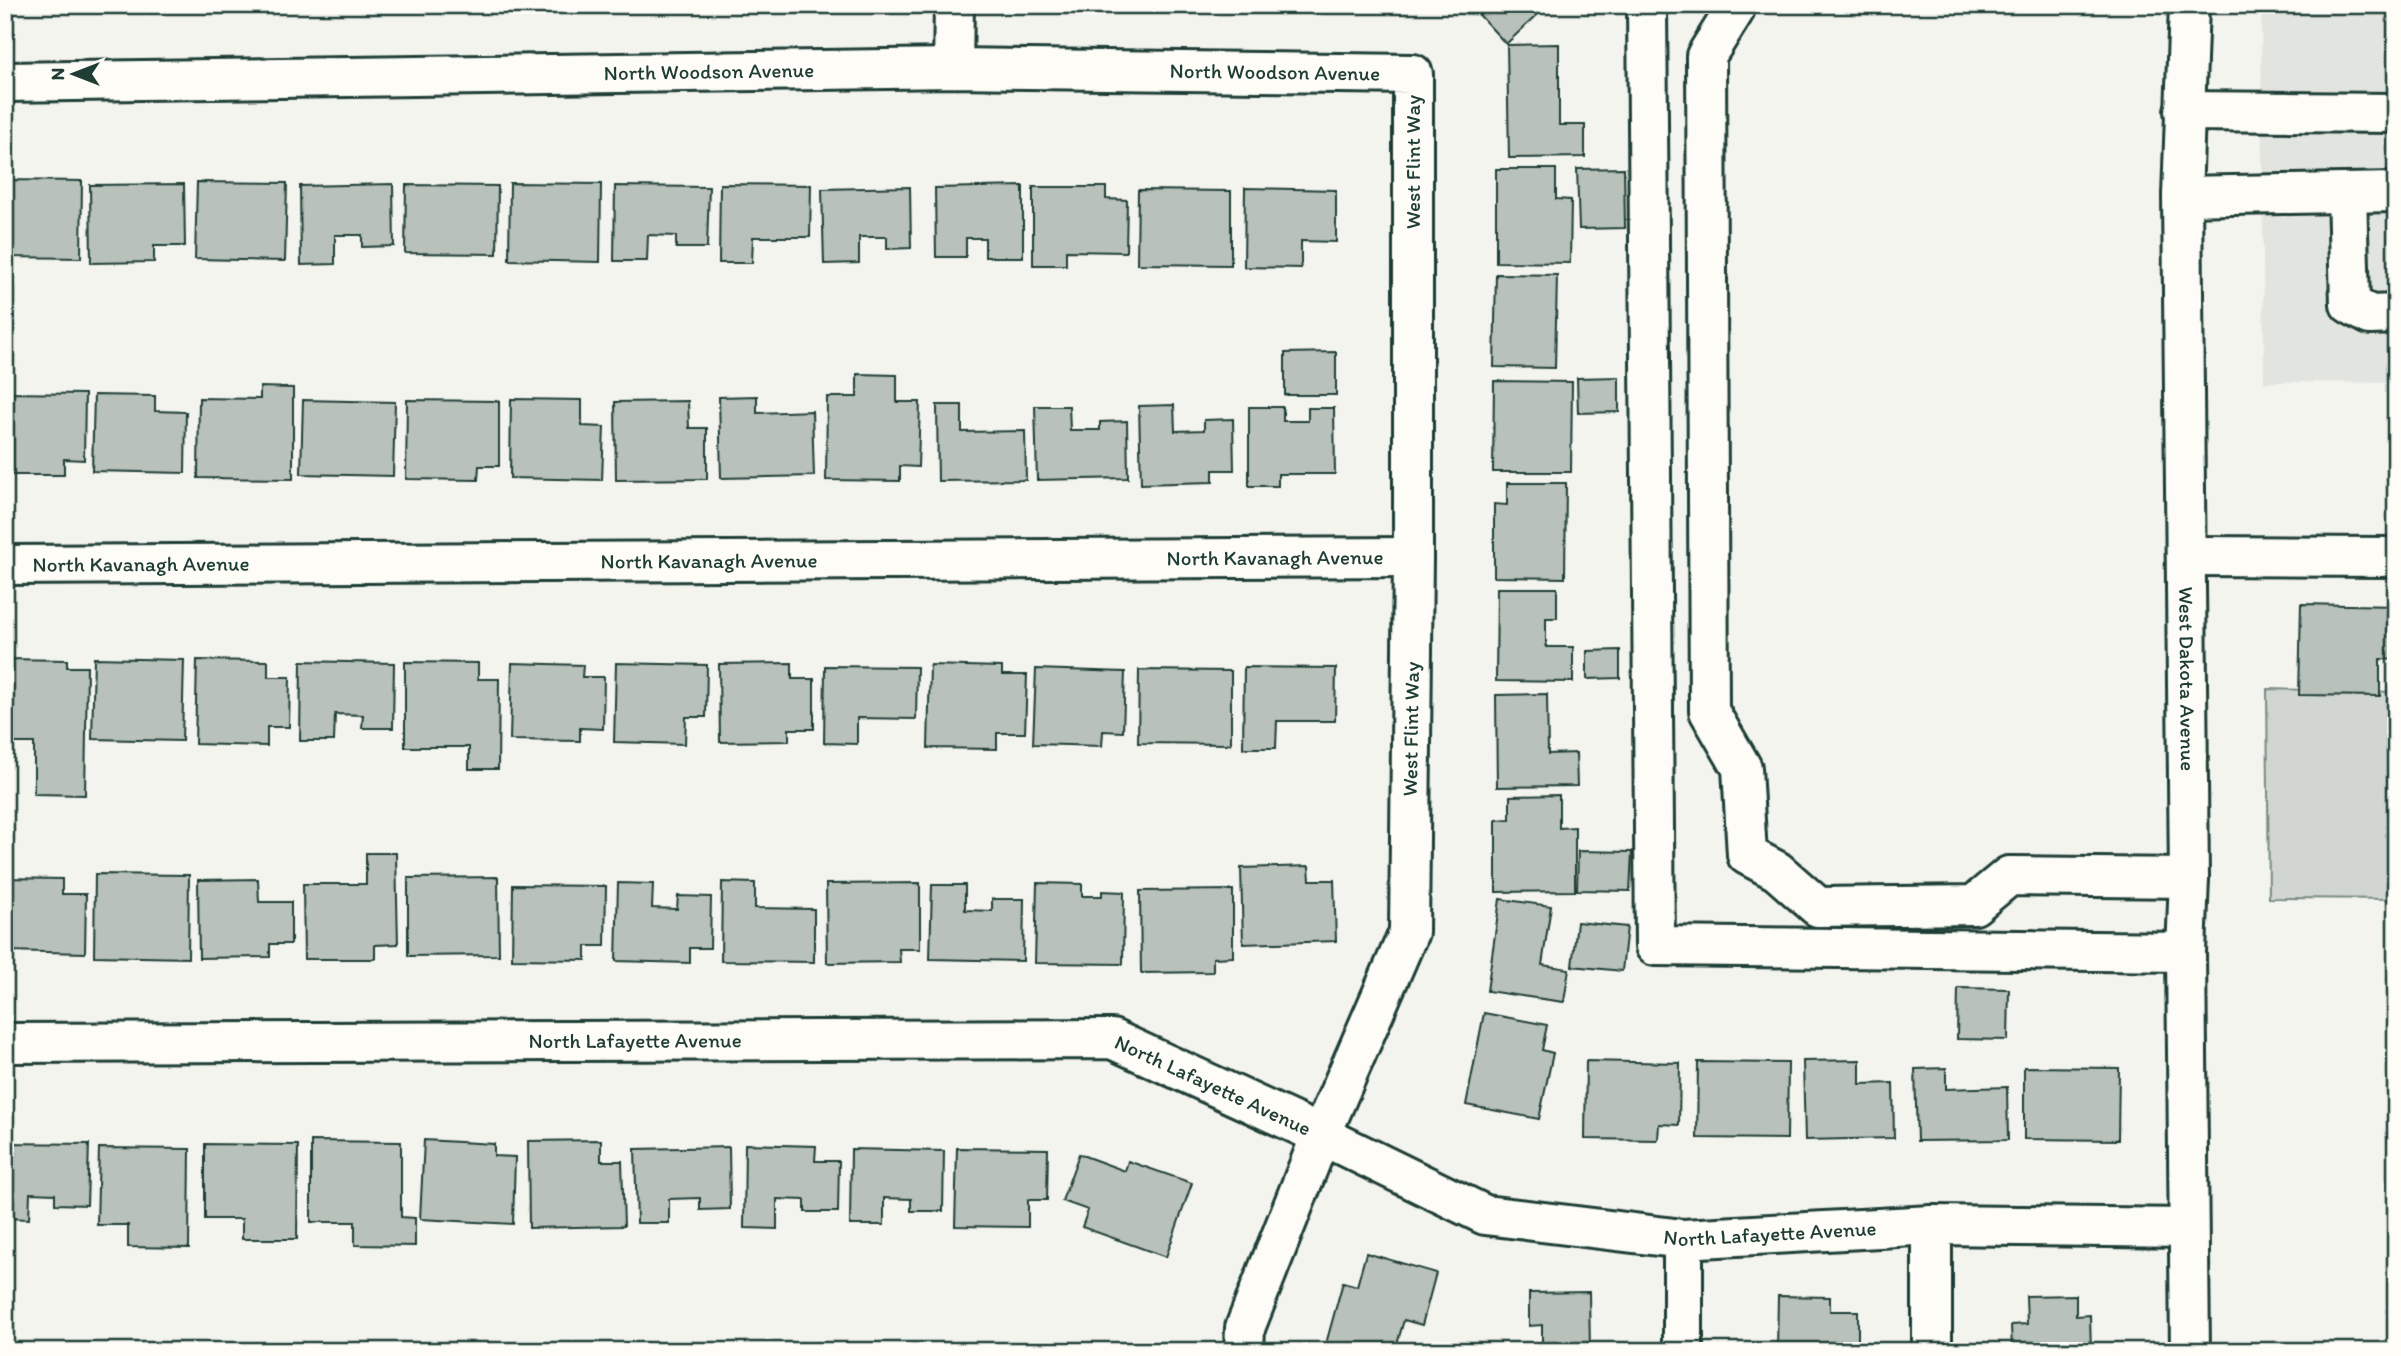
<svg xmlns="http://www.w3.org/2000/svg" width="2401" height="1356" viewBox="0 0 2401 1356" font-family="Itim,sans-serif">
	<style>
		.built { fill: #e2e5df }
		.green { fill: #d1d6d1; stroke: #788a82; stroke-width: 2 }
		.building { fill: #b9c1bb; stroke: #1f3d34; stroke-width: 2 }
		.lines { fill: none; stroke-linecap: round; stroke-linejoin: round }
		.minor-casing { stroke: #1f3d34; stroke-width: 44 }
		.minor { stroke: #fdfcf7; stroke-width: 38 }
		.labels { text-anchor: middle; stroke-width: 5; stroke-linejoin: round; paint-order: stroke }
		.street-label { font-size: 21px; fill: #1f3d34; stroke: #fdfcf7 }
	</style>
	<rect width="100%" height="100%" fill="#f4f4ef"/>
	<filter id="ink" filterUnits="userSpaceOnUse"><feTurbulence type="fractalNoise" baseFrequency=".0143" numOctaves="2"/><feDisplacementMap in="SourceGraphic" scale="14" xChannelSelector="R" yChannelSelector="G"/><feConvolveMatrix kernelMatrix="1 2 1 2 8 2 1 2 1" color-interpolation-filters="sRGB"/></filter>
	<g filter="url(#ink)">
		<!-- built -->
		<path class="built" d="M2261 5H2396V383L2264 382Z"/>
		<!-- green -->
		<path class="green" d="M2267 689 2396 692V899L2269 898Z"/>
		<!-- building -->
		<g class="building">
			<path d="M1470 5H1548L1506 44Z"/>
			<path d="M1559 44V125H1585V157L1509 158 1507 45Z"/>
			<path d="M1624 168 1625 228 1579 229 1577 169Z"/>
			<path d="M1496 169H1556V199L1571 200 1570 263 1496 262Z"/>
			<path d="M5 180 82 181 81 258 5 257Z"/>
			<path d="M197 182 287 183 285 261 195 259Z"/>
			<path d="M510 183 601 184 600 262 509 260Z"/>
			<path d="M184 184 185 246H154V262L91 263 90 185Z"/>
			<path d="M393 184 394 246 362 247V235H335V264L301 265 300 186Z"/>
			<path d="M720 184 811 185 810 237H753L752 263H719Z"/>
			<path d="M406 185 498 186 497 254 405 253Z"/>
			<path d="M615 186 709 187 707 248H676V236L648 235 647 261H614Z"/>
			<path d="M1023 186V257H985V238H966V257H936L935 188Z"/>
			<path d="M910 187 911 248 887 249V237H859V263L824 264 822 189Z"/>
			<path d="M1033 187H1106V199L1127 200 1126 252 1066 251V265H1033Z"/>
			<path d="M1245 188 1336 190V242L1301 241V268L1244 267Z"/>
			<path d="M1138 190 1231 191V265L1137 264Z"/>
			<path d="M1496 274 1557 275 1555 368 1494 367Z"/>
			<path d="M1336 352V395H1285V353Z"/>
			<path d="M857 374 897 375V402H920L918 467 900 466V481L826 480 827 397H857Z"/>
			<path d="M1619 377V412L1578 413 1577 378Z"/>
			<path d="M1494 381 1572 382 1571 472H1493Z"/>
			<path d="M260 387 293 388V479L198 478 199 398 260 399Z"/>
			<path d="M5 393 85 394 84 460 64 459V475H5Z"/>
			<path d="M94 395 155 396V411L186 412 185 473 92 471Z"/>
			<path d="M757 396V413L812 411 814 476 721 478 719 397Z"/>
			<path d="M511 399 582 400V426L604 427 602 480 510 478Z"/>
			<path d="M303 400 395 402 393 476 301 474Z"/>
			<path d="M407 400 499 401V466H479L478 480 406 479Z"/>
			<path d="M688 401 689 428H707V479L616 480 615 402Z"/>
			<path d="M937 405H962V432L1025 431 1026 480 938 481Z"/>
			<path d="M1174 405 1175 431 1204 430V420L1233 419 1234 470H1213V482L1141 484 1139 406Z"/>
			<path d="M1035 406H1069L1070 430H1100V422L1127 421 1128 478 1037 480Z"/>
			<path d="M1249 407H1283V421H1308V408H1334L1335 474H1278V486H1249Z"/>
			<path d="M1507 483H1566L1565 578 1494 577V504L1507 505Z"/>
			<path d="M1497 588H1557V618H1546V647H1573V682L1496 681Z"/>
			<path d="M2301 604 2396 606V660L2380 659V696L2299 695Z"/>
			<path d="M1620 650V678L1587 679V651Z"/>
			<path d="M94 658 184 660 182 741 92 739Z"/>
			<path d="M5 659 67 660V667H87L85 795 34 794V743H5Z"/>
			<path d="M197 660 268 661V677H290L289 727H267V746L195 744Z"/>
			<path d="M301 661 394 663 393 728H362L363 715 335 714 334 741H300Z"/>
			<path d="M405 662 478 663V679H499L498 769H469V747H405Z"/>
			<path d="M512 663 583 665 582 677H604L603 729 580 728V741L510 740Z"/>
			<path d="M616 663 707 665 706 717H686L685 744 614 742Z"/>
			<path d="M792 663V679H814V729H789V741L720 742 719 664Z"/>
			<path d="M930 665 1002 667V675H1027L1025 733H997V749L928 748Z"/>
			<path d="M825 666 917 667 916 719 857 718V744L824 743Z"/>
			<path d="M1244 667 1336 668 1335 721H1277L1276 748H1243Z"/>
			<path d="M1036 669 1125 672 1123 732 1103 731 1102 746 1033 744Z"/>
			<path d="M1139 670 1231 671V744L1138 743Z"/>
			<path d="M1547 694 1548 754 1576 753 1577 786 1497 787 1496 695Z"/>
			<path d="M1559 795V828L1575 827V891L1496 892V820L1510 819V796Z"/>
			<path d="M1578 851 1632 852 1630 891 1577 890Z"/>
			<path d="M366 853H396L398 944 375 945V959H304L303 884H366Z"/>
			<path d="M1309 866 1310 880H1334L1336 941 1243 944 1241 868Z"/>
			<path d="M95 874 189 875 188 958 94 956Z"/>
			<path d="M498 877 499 955 408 956V878Z"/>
			<path d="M5 878 62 879V894H86L85 953 5 951Z"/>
			<path d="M258 879 259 902H291V944H270V957L199 958 198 880Z"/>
			<path d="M722 882 755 883V908L814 909V962L721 961Z"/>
			<path d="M618 883 653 884 652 908 677 909 678 896 711 897 710 948H690V963L616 961Z"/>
			<path d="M920 883V949H899L900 962 827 963 826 884Z"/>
			<path d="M1037 883 1082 884V896H1102V891L1124 892 1123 964 1035 963Z"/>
			<path d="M513 885 606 886 605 946H586V960L512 959Z"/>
			<path d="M932 885H965V910L992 911V899H1024L1023 961 930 959Z"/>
			<path d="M1233 890V957L1213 958V972L1141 973 1140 891Z"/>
			<path d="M1500 899 1551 906 1542 965 1569 969 1564 1002 1487 991Z"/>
			<path d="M1577 922 1627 927 1622 971 1572 966Z"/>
			<path d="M1958 988 2009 989 2008 1040 1957 1039Z"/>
			<path d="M1484 1013 1547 1025 1542 1050 1553 1053 1539 1119 1466 1105Z"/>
			<path d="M1860 1060V1084L1893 1083 1894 1138 1805 1140 1803 1061Z"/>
			<path d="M1586 1061 1680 1063 1679 1125 1659 1124 1658 1140 1585 1139Z"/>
			<path d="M1698 1062 1788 1063 1787 1139 1697 1138Z"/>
			<path d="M2024 1067 2119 1068 2118 1140 2024 1139Z"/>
			<path d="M1946 1068V1089L2007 1087 2008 1140 1917 1141 1915 1069Z"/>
			<path d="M424 1140 494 1144V1156L515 1157 513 1224 420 1219Z"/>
			<path d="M601 1140V1161H622L624 1226 529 1228 528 1141Z"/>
			<path d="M311 1141 401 1142V1217L415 1218V1246L355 1245V1222H311Z"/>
			<path d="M5 1143 89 1144 87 1205 55 1204V1194L30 1193 29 1219 5 1218Z"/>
			<path d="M205 1144 298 1145 297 1239H242V1219H205Z"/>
			<path d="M745 1144 816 1146 815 1161H839L838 1212H805V1200L777 1199V1229L744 1228Z"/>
			<path d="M729 1147 730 1209 700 1210V1198L669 1199V1223H637L635 1149Z"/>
			<path d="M99 1148 190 1149 189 1248 128 1247V1225H97Z"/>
			<path d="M957 1148 1048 1149 1047 1200H1028V1227L955 1226Z"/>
			<path d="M851 1149 944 1151 943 1211H911V1199L884 1198V1225H850Z"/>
			<path d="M1079 1154 1125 1171 1128 1161 1192 1183 1166 1257 1082 1227 1088 1210 1062 1201Z"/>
			<path d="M1366 1253 1436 1273 1422 1325 1404 1320 1395 1351H1324L1343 1282 1357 1286Z"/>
			<path d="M1589 1292 1590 1351H1542V1325L1529 1326V1293Z"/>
			<path d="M2076 1295V1316L2090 1315 2091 1351H2012L2011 1325 2027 1324 2026 1296Z"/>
			<path d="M1778 1296 1830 1297V1311H1858V1351H1777Z"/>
		</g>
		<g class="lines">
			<!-- minor casing -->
			<g class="minor-casing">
				<g id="minor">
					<path d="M1647 5 1655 946 2186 952"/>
					<path d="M1734 5V11L1706 56 1709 711 1742 768 1747 855 1777 871 1818 907 1974 905 2009 876 2189 878"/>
					<path id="s1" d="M2189 5 2182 196 2189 878 2186 952 2190 1351"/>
					<path d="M953 68 954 5"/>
					<path id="s2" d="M5 82 953 68 1413 74V557L1409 932 1321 1135 1245 1328 1244 1351"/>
					<path d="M2184 111 2396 113"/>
					<path d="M2347 193 2350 304 2370 315 2396 314"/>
					<path d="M2182 196 2396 192"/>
					<path d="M2187 556 2396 557"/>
					<path id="s3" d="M5 565 1413 557"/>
					<path id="s4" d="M5 1043 1112 1039 1321 1135 1485 1215 1683 1239 1932 1225 2188 1228"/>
					<path d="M1932 1225V1351"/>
					<path d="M1683 1239V1351"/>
				</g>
			</g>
			<!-- minor -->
			<use href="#minor" class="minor"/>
		</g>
	</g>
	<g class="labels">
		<!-- street labels -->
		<g class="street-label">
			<text dy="7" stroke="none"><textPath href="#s2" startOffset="704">North Woodson Avenue</textPath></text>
			<text dy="7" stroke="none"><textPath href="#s2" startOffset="1270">North Woodson Avenue</textPath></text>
			<text transform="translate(1413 162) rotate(-90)" y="7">West Flint Way</text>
			<text dy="7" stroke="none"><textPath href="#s3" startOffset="1270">North Kavanagh Avenue</textPath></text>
			<text dy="7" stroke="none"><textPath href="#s3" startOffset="704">North Kavanagh Avenue</textPath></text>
			<text dy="7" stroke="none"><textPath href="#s3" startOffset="136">North Kavanagh Avenue</textPath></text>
			<text dy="7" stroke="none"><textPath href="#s1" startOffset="674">West Dakota Avenue</textPath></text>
			<text transform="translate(1411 729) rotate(-89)" y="7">West Flint Way</text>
			<text dy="7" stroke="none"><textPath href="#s4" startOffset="630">North Lafayette Avenue</textPath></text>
			<text dy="7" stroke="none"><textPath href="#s4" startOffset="1218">North Lafayette Avenue</textPath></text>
			<text dy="7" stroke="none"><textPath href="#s4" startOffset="1806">North Lafayette Avenue</textPath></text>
		</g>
	</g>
	<!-- margin -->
	<rect width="2401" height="1356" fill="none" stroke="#fdfcf7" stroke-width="28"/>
	<rect x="14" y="14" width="2373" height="1328" fill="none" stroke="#1f3d34" stroke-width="2.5" filter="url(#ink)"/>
	<!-- north arrow -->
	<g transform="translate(74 74) rotate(270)" stroke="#fdfcf7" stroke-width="5" paint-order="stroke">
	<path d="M0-5L12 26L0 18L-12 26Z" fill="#1f3d34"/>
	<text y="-10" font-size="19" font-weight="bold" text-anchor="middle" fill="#1f3d34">N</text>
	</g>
</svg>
